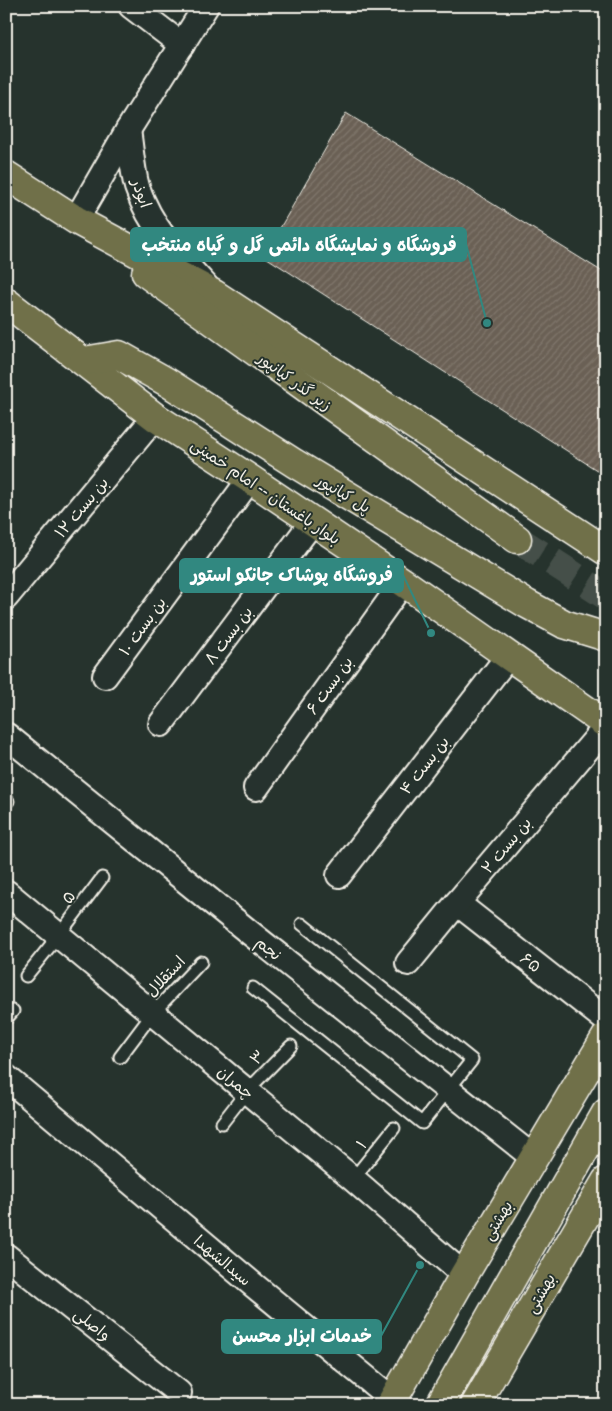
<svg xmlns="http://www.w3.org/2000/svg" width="612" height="1411" viewBox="0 0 612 1411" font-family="'Balsamiq Sans','Playpen Sans Arabic',sans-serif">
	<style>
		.building { fill: url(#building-hatch); stroke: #f4f1e8 }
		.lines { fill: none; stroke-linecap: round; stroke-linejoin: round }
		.primary-tunnel { stroke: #455049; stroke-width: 28; stroke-dasharray: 28 14; stroke-linecap: butt }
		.service-casing { stroke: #f4f1e8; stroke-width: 15 }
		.minor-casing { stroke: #f4f1e8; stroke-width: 28 }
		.primary-casing { stroke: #f4f1e8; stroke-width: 31 }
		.service { stroke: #26332d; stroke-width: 11 }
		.minor { stroke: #26332d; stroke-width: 24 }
		.primary { stroke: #6f704a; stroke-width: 28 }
		.labels { text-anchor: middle; stroke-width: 4; stroke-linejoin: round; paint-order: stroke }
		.street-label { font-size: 16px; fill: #f4f1e8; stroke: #26332d }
		.leader { fill: none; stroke: #318880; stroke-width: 2 }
		.callout-dot { fill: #318880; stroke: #26332d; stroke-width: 2 }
		.callout { fill: #318880; stroke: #318880; stroke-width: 2 }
		.callout-label { font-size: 18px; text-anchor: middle; font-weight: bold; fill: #fff }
	</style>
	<defs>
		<pattern id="building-hatch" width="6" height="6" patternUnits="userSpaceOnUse" patternTransform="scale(1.25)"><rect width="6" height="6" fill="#6a6054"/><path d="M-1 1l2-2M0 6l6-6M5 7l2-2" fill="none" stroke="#80776d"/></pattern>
	</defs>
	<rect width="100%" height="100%" fill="#26332d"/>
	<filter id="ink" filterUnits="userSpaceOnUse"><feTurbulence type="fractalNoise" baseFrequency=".02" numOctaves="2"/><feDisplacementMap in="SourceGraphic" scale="10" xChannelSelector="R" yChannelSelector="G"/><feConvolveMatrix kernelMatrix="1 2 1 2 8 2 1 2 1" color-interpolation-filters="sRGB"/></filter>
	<g filter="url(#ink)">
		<!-- building -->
		<path class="building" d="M346 113 606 274V476L264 256Z"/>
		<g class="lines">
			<!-- primary-tunnel -->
			<path class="primary-tunnel" d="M517 539 606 596"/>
			<!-- service casing -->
			<g class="service-casing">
				<g id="service">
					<path d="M6 803 8 801"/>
					<path d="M26 976 59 935 102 878"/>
					<path d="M253 988 422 1123 472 1060 302 924"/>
					<path d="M6 1019 13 1011"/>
					<path d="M120 1057 153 1013 201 962"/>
					<path d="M222 1123 247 1091 291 1046"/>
					<path d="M353 1179 394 1128"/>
				</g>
			</g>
			<!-- minor casing -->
			<g class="minor-casing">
				<g id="minor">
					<path d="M131 6 182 45"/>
					<path d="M128 130C131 148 132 169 137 187 150 226 177 255 205 285"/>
					<path d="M76 220 128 130 206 6"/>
					<path d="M6 597 155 417"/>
					<path d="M105 676 250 479"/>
					<path d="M161 724 313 521"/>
					<path d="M6 735 249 932 534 1158"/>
					<path d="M256 788 403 582"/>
					<path d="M339 875 509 655"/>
					<path d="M6 892 353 1179 464 1275"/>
					<path d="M457 903 606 1020"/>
					<path d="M408 963 457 903 606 727"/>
					<path d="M6 1077 251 1283 393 1400"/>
					<path d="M6 1256 179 1393"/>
				</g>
			</g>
			<!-- primary casing -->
			<g class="primary-casing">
				<g id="primary">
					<path d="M6 175 76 220 214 294 606 551"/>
					<path d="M146 273 517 539"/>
					<path d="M6 302 155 417 250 479 403 582 606 724"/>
					<path d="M84 361 119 355 167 382 294 463 527 604 564 624 606 637"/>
					<path d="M390 1405 464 1275 606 1037"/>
					<path d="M440 1405 606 1113"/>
					<path d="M475 1405 606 1181"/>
				</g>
			</g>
			<!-- service -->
			<use href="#service" class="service"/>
			<!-- minor -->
			<use href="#minor" class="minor"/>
			<!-- primary -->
			<use href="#primary" class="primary"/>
		</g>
	</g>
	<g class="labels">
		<!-- street labels -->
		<g class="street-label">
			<text transform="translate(142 193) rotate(71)" y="6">ابوذر</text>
			<text transform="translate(295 381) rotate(36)" y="6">زیر گذر کیانپور</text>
			<text transform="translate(266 491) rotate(34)" y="6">بلوار باغستان -- امام خمینی</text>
			<text transform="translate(344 493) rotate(31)" y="6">پل کیانپور</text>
			<text transform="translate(81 507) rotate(-50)" y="6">بن بست ۱۲</text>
			<text transform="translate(142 626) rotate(-54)" y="6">بن بست ۱۰</text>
			<text transform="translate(228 635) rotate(-53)" y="6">بن بست ۸</text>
			<text transform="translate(329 685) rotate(-54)" y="6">بن بست ۶</text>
			<text transform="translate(424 765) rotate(-52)" y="6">بن بست ۴</text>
			<text transform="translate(506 845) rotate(-50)" y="6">بن بست ۲</text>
			<text transform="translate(68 897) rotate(-53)" y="6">۵</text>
			<text transform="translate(269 948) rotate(39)" y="6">نجم</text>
			<text transform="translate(531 962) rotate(38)" y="6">۶۵</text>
			<text transform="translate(165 976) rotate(-47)" y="6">استقلال</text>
			<text transform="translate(257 1057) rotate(-45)" y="6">۳</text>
			<text transform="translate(236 1082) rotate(40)" y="6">چمران</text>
			<text transform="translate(361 1144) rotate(-51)" y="6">۱</text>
			<text transform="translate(497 1220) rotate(-59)" y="6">بهشتى</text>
			<text transform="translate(223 1260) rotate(40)" y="6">سیدالشهدا</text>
			<text transform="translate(540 1293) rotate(-60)" y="6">بهشتی</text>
			<text transform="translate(93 1324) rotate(38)" y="6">واصلی</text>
		</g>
	</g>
	<!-- callouts -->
	<path class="leader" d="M487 323L466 244M431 633L403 575M420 1265L381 1336"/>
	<g class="callout-dot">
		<circle cx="487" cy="323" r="5"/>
		<circle cx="431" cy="633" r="5"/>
		<circle cx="420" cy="1265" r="5"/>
	</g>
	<g class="callout">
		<rect x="131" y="228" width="335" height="33" rx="5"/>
		<rect x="180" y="559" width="223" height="33" rx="5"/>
		<rect x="222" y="1320" width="159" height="33" rx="5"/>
	</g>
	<g class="callout-label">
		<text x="299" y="251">فروشگاه و نمایشگاه دائمی گل و گیاه منتخب</text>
		<text x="292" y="581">فروشگاه پوشاک جانکو استور</text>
		<text x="302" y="1342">خدمات ابزار محسن</text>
	</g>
	<!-- margin -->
	<rect width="612" height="1411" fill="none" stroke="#26332d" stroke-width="25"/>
	<rect x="12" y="12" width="587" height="1386" fill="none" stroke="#f4f1e8" stroke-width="2" filter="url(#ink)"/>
</svg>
